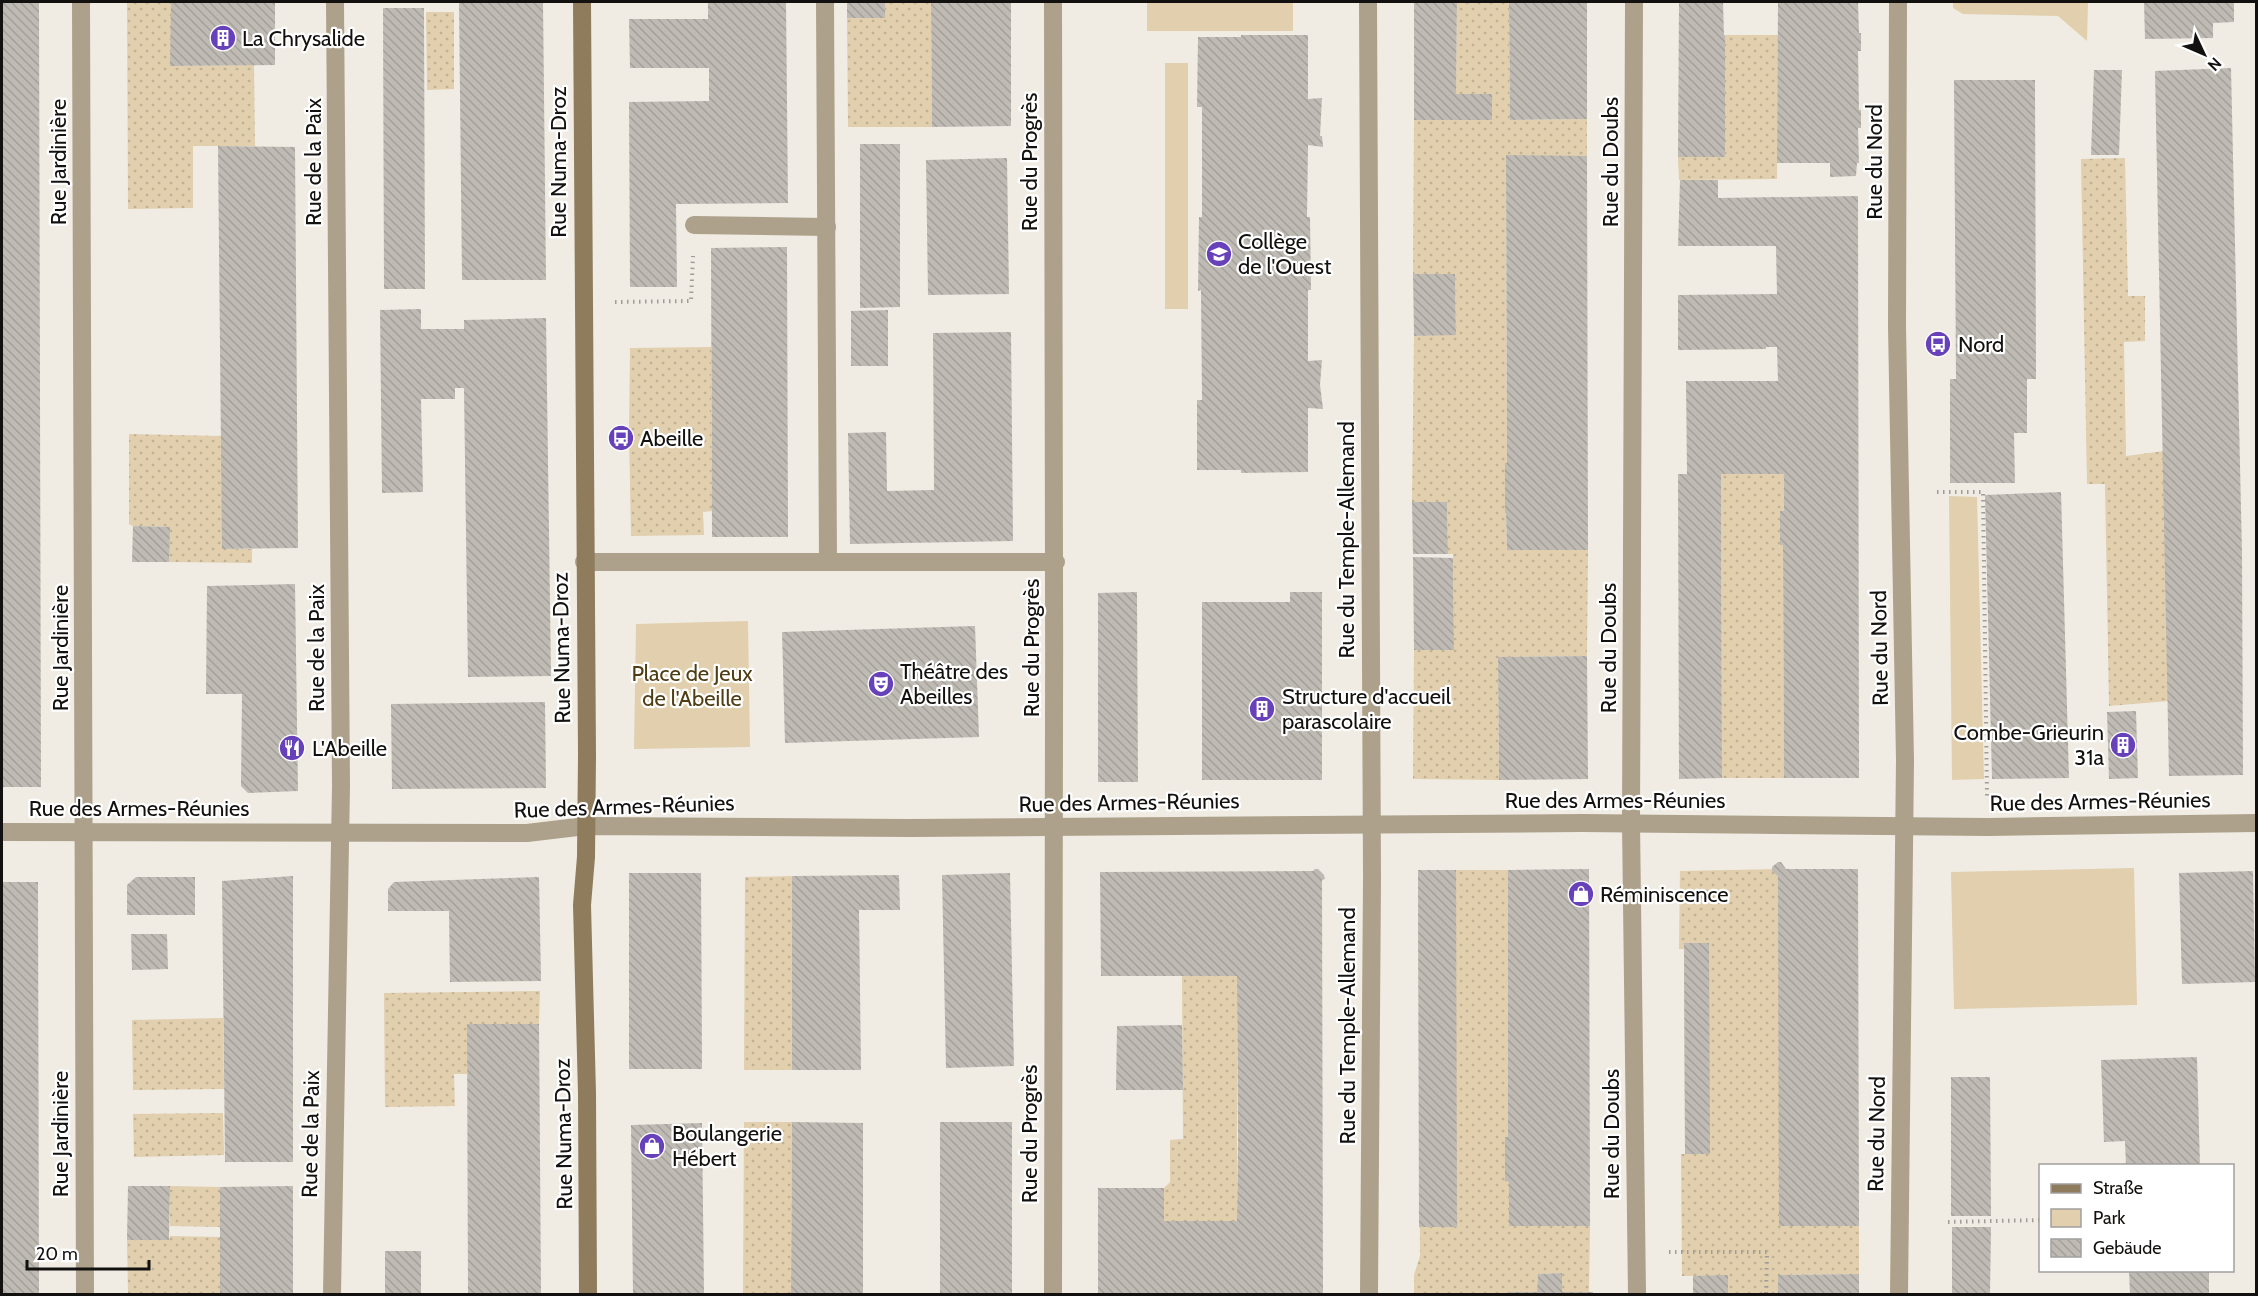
<svg xmlns="http://www.w3.org/2000/svg" width="2258" height="1296" viewBox="0 0 2258 1296" font-family="Cabin,sans-serif">
	<style>
		.green { fill: #e1cfad }
		.garden { fill: url(#garden-dots) }
		.building { fill: url(#building-back-hatch) }
		.lines { fill: none; stroke-linecap: round; stroke-linejoin: round }
		.path { stroke: #a09d97; stroke-width: 4; stroke-dasharray: 1.5 4.5; stroke-linecap: butt }
		.service { stroke: #ada18b; stroke-width: 18 }
		.minor { stroke: #ada18b; stroke-width: 18 }
		.secondary { stroke: #8e7c5c; stroke-width: 18 }
		.labels { text-anchor: middle; stroke-width: 4.5; stroke-linejoin: round; paint-order: stroke }
		.poi-label { font-size: 22px; fill: #13110f; stroke: #fff; text-anchor: start }
		.street-label { font-size: 22px; fill: #13110f; stroke: #fff }
		.park-label { font-size: 22px; fill: #503d13; stroke: #fff }
	</style>
	<defs>
		<pattern id="garden-dots" width="8" height="8" patternUnits="userSpaceOnUse" patternTransform="scale(1.5)"><rect width="8" height="8" fill="#e1cfad"/><path d="M2 2h.1M6 6h.1" fill="none" stroke="#c0b194" stroke-width="1.8" stroke-linecap="round"/></pattern>
		<pattern id="building-back-hatch" width="6" height="6" patternUnits="userSpaceOnUse" patternTransform="scale(1.5)"><rect width="6" height="6" fill="#bfbbb4"/><path d="M-1 5l2 2M0 0l6 6M5-1l2 2" fill="none" stroke="#a3a09a"/></pattern>
	</defs>
	<rect width="100%" height="100%" fill="#f0ece4"/>
	<!-- green -->
	<g class="green">
		<rect x="1147" y="2" width="146" height="29"/>
		<path d="M1953 2H2088L2087 41 2058 16 1963 14 1953 8Z"/>
		<rect x="1165" y="63" width="23" height="246"/>
		<path d="M1949 496 1977 497 1984 779 1952 780Z"/>
		<path d="M748 621 750 747 634 749 636 624Z"/>
		<path d="M2134 868 2137 1005 1954 1009 1951 872Z"/>
	</g>
	<!-- garden -->
	<g class="garden">
		<path d="M127 2H171V66L254 65 255 146H193V208L128 209Z"/>
		<path d="M885 2H931L932 127H848L847 18H885Z"/>
		<path d="M1457 2H1509L1510 120 1587 119V156H1506L1507 463H1505V512L1506 513 1507 550H1588L1587 656 1498 657 1499 780 1413 779 1414 650 1454 649 1453 554H1448L1447 502H1412L1414 336 1456 334 1455 274H1413L1414 120H1492V94H1456Z"/>
		<path d="M426 12H454V89L427 90Z"/>
		<path d="M1725 35H1778L1777 179 1679 180 1678 157H1725Z"/>
		<path d="M2125 158 2128 296H2145V341L2124 342 2126 456 2164 451 2169 701 2109 706 2105 484H2087L2081 159Z"/>
		<path d="M711 347 712 511 703 512 704 535 631 536 629 433 630 348Z"/>
		<path d="M129 434 222 436 223 549H252V563L169 562V527L133 526 129 524Z"/>
		<path d="M1721 474H1784V511H1780V545H1783L1784 778H1722Z"/>
		<path d="M1779 869V1226H1859V1274L1779 1275 1778 1294H1693V1276H1682L1681 1154H1685L1684 949H1679L1680 871Z"/>
		<path d="M1418 870H1508V1137H1505V1181L1509 1182V1226H1590L1589 1292H1562V1273L1538 1274 1537 1292 1510 1293V1294H1414V1275L1420 1256Z"/>
		<path d="M792 876V1070H744L745 877Z"/>
		<path d="M1182 976H1237V1221H1164V1188L1170 1182V1140L1183 1139Z"/>
		<path d="M540 991 539 1024H468L467 1074H454L455 1106 385 1107 384 993Z"/>
		<path d="M223 1018 224 1089 133 1090 132 1020Z"/>
		<path d="M223 1113 224 1155 134 1157 133 1114Z"/>
		<path d="M744 1122H792L791 1294H743Z"/>
		<path d="M170 1186 220 1187V1227L170 1226Z"/>
		<path d="M170 1236 220 1237V1294H128L127 1240H169Z"/>
	</g>
	<!-- building -->
	<g class="building">
		<path d="M2 2H39L41 787H2Z"/>
		<path d="M171 2H275V65L170 66Z"/>
		<path d="M459 2H543L546 280H462Z"/>
		<path d="M708 2H786L788 203 676 204 677 287H630L629 102 709 101V68H630L629 19H708Z"/>
		<rect x="847" y="2" width="38" height="16"/>
		<path d="M931 2H1011V126L932 127Z"/>
		<path d="M1414 2H1457L1456 94H1492V120H1414Z"/>
		<path d="M1509 2H1587V119L1510 120Z"/>
		<path d="M1679 2H1723L1724 35H1725V157H1678Z"/>
		<path d="M1778 2H1858L1859 33H1861V51H1858L1859 110H1861V128H1858L1859 163H1857L1856 176 1830 177V163H1777Z"/>
		<path d="M2144 2H2234V22L2213 23V38L2145 39Z"/>
		<path d="M383 8H424L425 289H384Z"/>
		<path d="M1241 35H1308V99L1322 98 1320 136H1322L1323 147 1308 145 1307 217H1310L1311 290H1308V361L1322 360 1320 385 1323 409 1308 408V472L1241 473V470H1197V400H1202L1201 290 1198 291 1199 217H1202V107H1197L1198 37H1241Z"/>
		<path d="M2231 68 2242 553 2243 775 2169 776 2155 71Z"/>
		<path d="M2094 70H2122L2119 155H2091Z"/>
		<path d="M1954 80H2035L2036 379H2027V433H2014L2015 483H1950V379H1956Z"/>
		<path d="M860 144H900V307L860 308Z"/>
		<path d="M218 146 295 147 298 548 222 549Z"/>
		<path d="M1506 155 1587 156 1588 550H1507L1506 513H1505V463H1507Z"/>
		<path d="M1007 158 1009 294 928 295 926 160Z"/>
		<path d="M1680 180H1718V198L1858 196 1859 778H1784L1783 545H1780V511H1784V474H1721L1722 778 1679 779 1678 474H1687L1686 381H1778L1777 347H1766V349L1678 350V295L1777 294 1776 246H1678Z"/>
		<path d="M787 247 788 537H712L711 248Z"/>
		<path d="M1413 274H1455L1456 335 1414 336Z"/>
		<path d="M421 309V329H464V320L546 318 551 676 468 677 464 388H455V399H421L423 492 382 493 380 310Z"/>
		<path d="M888 310V366H851V311Z"/>
		<path d="M1011 332 1013 541 850 544 848 433 886 432 887 491 934 490 933 333Z"/>
		<path d="M2061 492 2069 778 1992 779 1985 495Z"/>
		<path d="M1412 502H1447L1448 554H1413Z"/>
		<path d="M133 526 170 527 169 562H132Z"/>
		<path d="M1413 557 1453 558 1454 650H1414Z"/>
		<path d="M295 584 298 791 248 793 241 786 242 694H206L207 586Z"/>
		<path d="M1137 592 1138 782H1098V593Z"/>
		<path d="M1290 592H1322V780H1202V602H1290Z"/>
		<path d="M975 626 979 737 785 743 782 632Z"/>
		<path d="M1587 656 1588 779 1499 780 1498 657Z"/>
		<path d="M545 702 546 788 392 789 391 704Z"/>
		<path d="M2136 711 2138 778 2109 779 2107 712Z"/>
		<path d="M1778 862H1781L1786 869H1858L1859 1226H1779L1778 876 1772 871V867Z"/>
		<path d="M1315 869H1318L1324 875 1325 879 1322 880 1323 1294H1098V1188H1164V1221H1237L1238 1139 1237 976H1101L1100 872 1313 871Z"/>
		<path d="M1589 869 1590 1226H1509V1182L1505 1181V1137H1508V870Z"/>
		<path d="M1418 870H1456L1457 1227H1419Z"/>
		<path d="M2253 871 2255 982 2182 984 2179 873Z"/>
		<path d="M629 873H701L702 1069H629Z"/>
		<path d="M1010 873 1014 1066 946 1068 942 875Z"/>
		<path d="M899 875 900 910H859L861 1070H792V876Z"/>
		<path d="M293 876V1162H225L222 881Z"/>
		<path d="M136 877H195V915H127V885Z"/>
		<path d="M539 877 541 981 450 982 449 911H388V889L394 882Z"/>
		<path d="M2 882H38L39 1294H2Z"/>
		<path d="M131 934H167L168 969 132 970Z"/>
		<path d="M1684 943H1709L1710 1154H1685Z"/>
		<path d="M467 1024H539L541 1294H468Z"/>
		<path d="M1182 1025 1183 1090H1116L1117 1026Z"/>
		<path d="M2197 1057 2200 1166H2126L2125 1141 2104 1142 2101 1060Z"/>
		<path d="M1951 1077H1990L1991 1216H1951Z"/>
		<path d="M792 1122 863 1123V1294H791Z"/>
		<rect x="940" y="1122" width="72" height="172"/>
		<path d="M702 1123 704 1294H633L631 1125Z"/>
		<path d="M128 1186H170L169 1240H127Z"/>
		<path d="M293 1186V1294H220V1187Z"/>
		<path d="M1952 1227H1991L1990 1294H1952Z"/>
		<rect x="385" y="1251" width="36" height="43"/>
		<path d="M2129 1270H2209V1294H2130Z"/>
		<path d="M1562 1273V1292H1593V1294H1510V1292H1537L1538 1274Z"/>
		<path d="M1859 1274V1294H1778V1275Z"/>
		<path d="M1728 1275V1294H1693V1276Z"/>
	</g>
	<g class="lines">
		<!-- path -->
		<g class="path">
			<path d="M615 302 691 301 693 256"/>
			<path d="M1937 492H1983L1987 796"/>
			<path d="M1948 1222 2040 1220"/>
			<path d="M1669 1252H1767L1766 1294"/>
		</g>
		<!-- service -->
		<g class="service">
			<path d="M825 2 828 562"/>
			<path d="M694 225 827 227"/>
		</g>
		<!-- minor -->
		<g class="minor">
			<path d="M81 2 85 1294"/>
			<path d="M1053 2C1055 433 1054 863 1053 1294"/>
			<path d="M1368 2 1372 878 1369 1294"/>
			<path d="M1634 2 1631 823 1637 1294"/>
			<path d="M1898 2 1897 327 1905 760 1899 1294"/>
			<path d="M584 562H1056"/>
			<path d="M2 832 527 833 586 826 910 828 1582 823 1988 827 2256 823"/>
			<path d="M332 1294 341 786 335 2"/>
		</g>
		<!-- secondary -->
		<path class="secondary" d="M582 2 587 755 586 857 582 905 587 1093 588 1294"/>
	</g>
	<!-- icons -->
	<defs>
		<g id="building-disc" transform="scale(1.35)"><circle r="9.5" fill="#6741b9" stroke="#fff"/><path d="M-4-6H4V6H1V3H-1V6H-4ZM-2.5-4.3h1.7v1.8h-1.7ZM.8-4.3h1.7v1.8H.8ZM-2.5-1h1.7V.8h-1.7ZM.8-1h1.7V.8H.8Z" fill="#fff"/></g>
		<g id="school-disc" transform="scale(1.35)"><circle r="9.5" fill="#6741b9" stroke="#fff"/><path d="M0-5L7-2L0 1L-7-2ZM-4 1L0 2.5L4 1V4Q0 6-4 4Z" fill="#fff"/></g>
		<g id="bus-disc" transform="scale(1.35)"><circle r="9.5" fill="#6741b9" stroke="#fff"/><path d="M-5-6H5V4H4V6H2V4H-2V6H-4V4H-5ZM-3.5-4V0h7V-4ZM-3.5 1.2v1.5H-2V1.2ZM2 1.2v1.5H3.5V1.2Z" fill="#fff"/></g>
		<g id="theatre-disc" transform="scale(1.35)"><circle r="9.5" fill="#6741b9" stroke="#fff"/><path d="M-5-5.5Q0-4 5-5.5V0Q5 5 0 6Q-5 5-5 0ZM-3.3-2.5H-1v1.5H-3.3ZM1-2.5H3.3v1.5H1ZM-2.8 1Q0 5.5 2.8 1Z" fill="#fff"/></g>
		<g id="restaurant-disc" transform="scale(1.35)"><circle r="9.5" fill="#6741b9" stroke="#fff"/><path d="M-5-6h1v4h1v-4h1v4h1v-4h1v5L-1.5 .5V6h-2V.5L-5-1ZM5-6V6H3V1.5H1.5Q1.5-4 5-6Z" fill="#fff"/></g>
		<g id="shop-disc" transform="scale(1.35)"><circle r="9.5" fill="#6741b9" stroke="#fff"/><path d="M-5-2.5h2.3a2.7 3.5 0 0 1 5.4 0H5L5.5 6h-11ZM-1.5-2.5h3a1.5 2.3 0 0 0-3 0Z" fill="#fff"/></g>
	</defs>
	<g fill-rule="evenodd">
		<use href="#building-disc" x="223" y="38"/>
		<use href="#school-disc" x="1219" y="254"/>
		<use href="#bus-disc" x="1938" y="344"/>
		<use href="#bus-disc" x="621" y="438"/>
		<use href="#theatre-disc" x="881" y="684"/>
		<use href="#building-disc" x="1262" y="709"/>
		<use href="#building-disc" x="2123" y="745"/>
		<use href="#restaurant-disc" x="292" y="748"/>
		<use href="#shop-disc" x="1581" y="894"/>
		<use href="#shop-disc" x="652" y="1146"/>
	</g>
	<g class="labels">
		<!-- poi labels -->
		<g class="poi-label">
			<text x="242" y="46">La Chrysalide</text>
			<text x="1238" y="249">Collège<tspan x="1238" dy="25">de l'Ouest</tspan></text>
			<text x="1958" y="352">Nord</text>
			<text x="640" y="446">Abeille</text>
			<text x="900" y="679">Théâtre des<tspan x="900" dy="25">Abeilles</tspan></text>
			<text x="1282" y="704">Structure d'accueil<tspan x="1282" dy="25">parascolaire</tspan></text>
			<text x="2104" y="740" text-anchor="end">Combe-Grieurin<tspan x="2104" dy="25">31a</tspan></text>
			<text x="312" y="756">L'Abeille</text>
			<text x="1600" y="902">Réminiscence</text>
			<text x="672" y="1141">Boulangerie<tspan x="672" dy="25">Hébert</tspan></text>
		</g>
		<!-- street labels -->
		<g class="street-label">
			<text transform="translate(58 162) rotate(-90)" y="8">Rue Jardinière</text>
			<text transform="translate(313 162) rotate(-90)" y="8">Rue de la Paix</text>
			<text transform="translate(558 162) rotate(-90)" y="8">Rue Numa-Droz</text>
			<text transform="translate(1029 162) rotate(-90)" y="8">Rue du Progrès</text>
			<text transform="translate(1610 162) rotate(-90)" y="8">Rue du Doubs</text>
			<text transform="translate(1874 162) rotate(-90)" y="8">Rue du Nord</text>
			<text transform="translate(1346 540) rotate(-90)" y="8">Rue du Temple-Allemand</text>
			<text transform="translate(60 648) rotate(-90)" y="8">Rue Jardinière</text>
			<text transform="translate(316 648) rotate(-90)" y="8">Rue de la Paix</text>
			<text transform="translate(561 648) rotate(-91)" y="8">Rue Numa-Droz</text>
			<text transform="translate(1031 648) rotate(-90)" y="8">Rue du Progrès</text>
			<text transform="translate(1608 648) rotate(-90)" y="8">Rue du Doubs</text>
			<text transform="translate(1879 648) rotate(-91)" y="8">Rue du Nord</text>
			<text x="1615" y="808">Rue des Armes-Réunies</text>
			<text transform="translate(2100 801) rotate(-1)" y="8">Rue des Armes-Réunies</text>
			<text transform="translate(1129 802) rotate(-1)" y="8">Rue des Armes-Réunies</text>
			<text transform="translate(624 806) rotate(-2)" y="8">Rue des Armes-Réunies</text>
			<text x="139" y="816">Rue des Armes-Réunies</text>
			<text transform="translate(1347 1026) rotate(-90)" y="8">Rue du Temple-Allemand</text>
			<text transform="translate(60 1134) rotate(-90)" y="8">Rue Jardinière</text>
			<text transform="translate(310 1134) rotate(-89)" y="8">Rue de la Paix</text>
			<text transform="translate(563 1134) rotate(-91)" y="8">Rue Numa-Droz</text>
			<text transform="translate(1029 1134) rotate(-90)" y="8">Rue du Progrès</text>
			<text transform="translate(1611 1134) rotate(-90)" y="8">Rue du Doubs</text>
			<text transform="translate(1876 1134) rotate(-89)" y="8">Rue du Nord</text>
		</g>
		<!-- park labels -->
		<g class="park-label">
			<text x="692" y="681">Place de Jeux<tspan x="692" dy="25">de l'Abeille</tspan></text>
		</g>
	</g>
	<!-- border -->
	<rect width="2258" height="1296" fill="none" stroke="#13110f" stroke-width="6"/>
	<!-- legend -->
	<rect x="2039" y="1164" width="195" height="108" fill="#ffffff" stroke="#a1a09f" stroke-width="1.5"/>
	<rect x="2051" y="1184" width="30" height="9" fill="#8e7c5c" stroke="#a1a09f" stroke-width="1.5"/>
	<text x="2093" y="1194" font-size="18" fill="#13110f">Straße</text>
	<rect x="2051" y="1209" width="30" height="18" fill="#e1cfad" stroke="#a1a09f" stroke-width="1.5"/>
	<text x="2093" y="1224" font-size="18" fill="#13110f">Park</text>
	<rect x="2051" y="1239" width="30" height="18" fill="url(#building-back-hatch)" stroke="#a1a09f" stroke-width="1.5"/>
	<text x="2093" y="1254" font-size="18" fill="#13110f">Gebäude</text>
	<!-- north arrow -->
	<g transform="translate(2204 54) rotate(134)" stroke="#ffffff" stroke-width="4.5" paint-order="stroke">
	<path d="M0-4.5L10 22L0 15L-10 22Z" fill="#13110f"/>
	<text y="-9" font-size="16" font-weight="bold" text-anchor="middle" fill="#13110f">N</text>
	</g>
	<!-- scale -->
	<path d="M27 1260v9h122v-9" fill="none" stroke="#13110f" stroke-width="3"/>
	<text x="36" y="1260" font-size="18" fill="#13110f" stroke="#ffffff" stroke-width="4.5" paint-order="stroke">20 m</text>
</svg>
